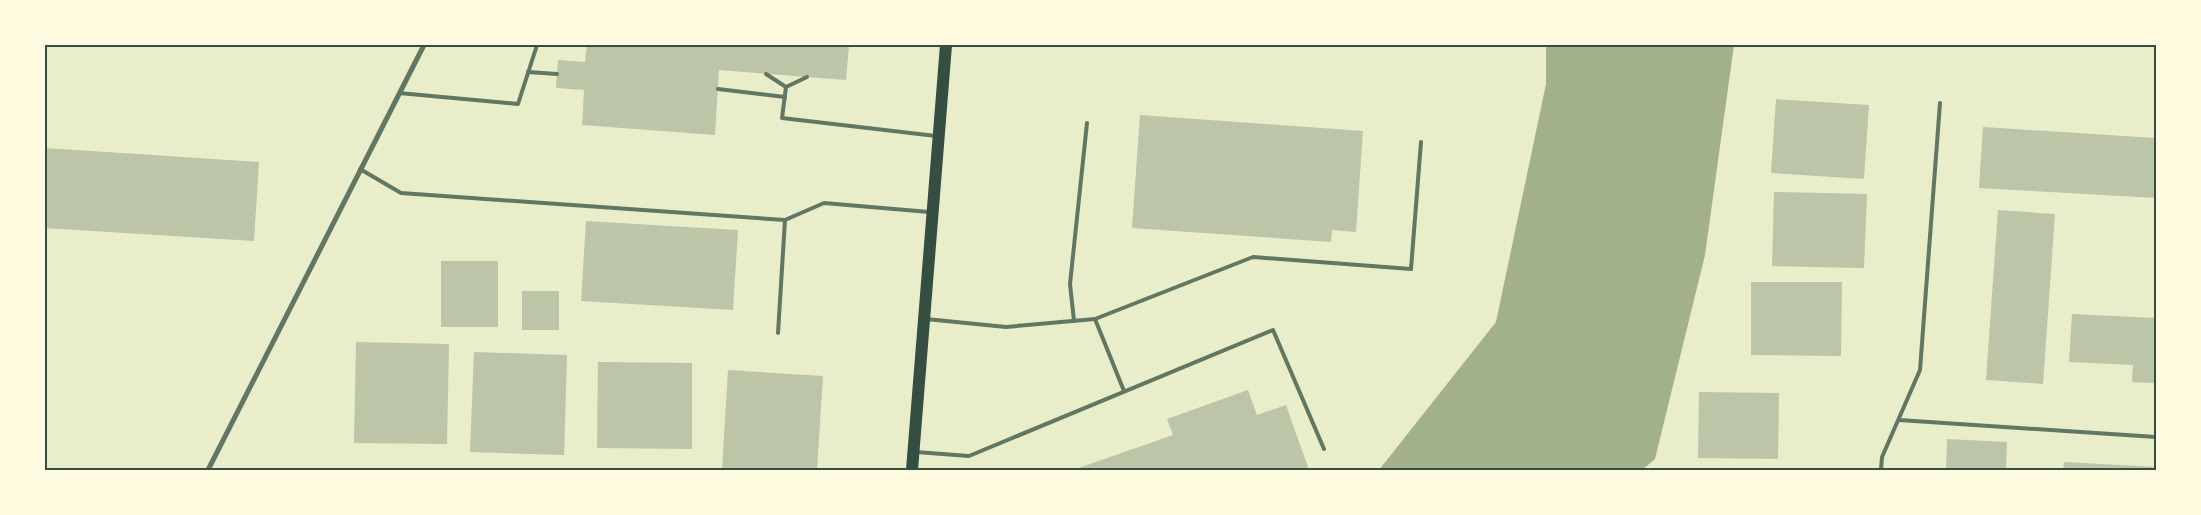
<svg xmlns="http://www.w3.org/2000/svg" width="2201" height="515" viewBox="0 0 2201 515" font-family="'Public Sans',sans-serif">
	<style>
		.water { fill: #a3b18a }
		.building { fill: #bcc5a7 }
		.lines { fill: none; stroke-linecap: round; stroke-linejoin: round }
		.service { stroke: #617663; stroke-width: 4 }
		.minor { stroke: #617663; stroke-width: 5 }
		.primary { stroke: #344e41; stroke-width: 12 }
		.neatline { fill: none; stroke: #344e41; stroke-width: 2 }
	</style>
	<rect width="100%" height="100%" fill="#e9edc9"/>
	<!-- water -->
	<path class="water" d="M1546 45H1734L1705 255 1655 459 1642 470H1379L1496 322 1546 84Z"/>
	<!-- building -->
	<g class="building">
		<path d="M587 45H849L846 80 719 70 715 135 582 125 584 90 556 88 558 60 585 62Z"/>
		<path d="M1776 99 1869 105 1864 179 1771 173Z"/>
		<path d="M1140 115 1363 131 1356 232 1332 230 1331 242 1132 228Z"/>
		<path d="M1983 127 2156 138V198L1979 188Z"/>
		<path d="M45 148 259 162 254 241 45 228Z"/>
		<path d="M1774 192 1867 194 1864 268 1772 266Z"/>
		<path d="M1998 210 2055 214 2043 384 1986 380Z"/>
		<path d="M586 221 738 230 733 310 581 301Z"/>
		<rect x="441" y="261" width="57" height="66"/>
		<path d="M1751 282H1842L1841 356 1751 355Z"/>
		<rect x="522" y="291" width="37" height="39"/>
		<path d="M2072 314 2156 318V383L2132 382 2133 365 2069 362Z"/>
		<path d="M356 342 449 344 447 444 354 443Z"/>
		<path d="M474 352 567 355 564 455 470 452Z"/>
		<path d="M598 362 692 363V449L597 448Z"/>
		<path d="M728 370 823 376 817 470H722Z"/>
		<path d="M1248 390 1257 415 1286 405 1309 470H1073L1173 435 1167 419Z"/>
		<path d="M1699 392 1779 393 1778 459 1698 458Z"/>
		<path d="M1947 439 2007 442 2006 470H1946Z"/>
		<path d="M2064 462 2156 467V470H2063Z"/>
	</g>
	<g class="lines">
		<!-- service -->
		<g class="service">
			<path d="M528 72 557 74"/>
			<path d="M766 74 786 87 807 77"/>
			<path d="M786 87 782 118 936 136"/>
			<path d="M718 89 785 97"/>
			<path d="M399 93 518 104 537 45"/>
			<path d="M360 169 401 193 785 220 824 203 929 212"/>
			<path d="M926 319 1006 327 1095 319 1253 257 1411 269 1421 142"/>
			<path d="M1095 319 1124 391"/>
			<path d="M1074 321 1070 284 1087 123"/>
			<path d="M778 333 785 220"/>
			<path d="M1899 420 2156 437"/>
			<path d="M916 452 969 456 1273 330 1324 449"/>
			<path d="M1881 470 1882 457 1920 370 1940 103"/>
		</g>
		<!-- minor -->
		<path class="minor" d="M208 470 424 45"/>
		<!-- primary -->
		<path class="primary" d="M912 470 946 45"/>
	</g>
	<!-- border -->
	<rect width="2201" height="515" fill="none" stroke="#fefae0" stroke-width="92"/>
	<rect x="46" y="46" width="2109" height="423" class="neatline"/>
</svg>
